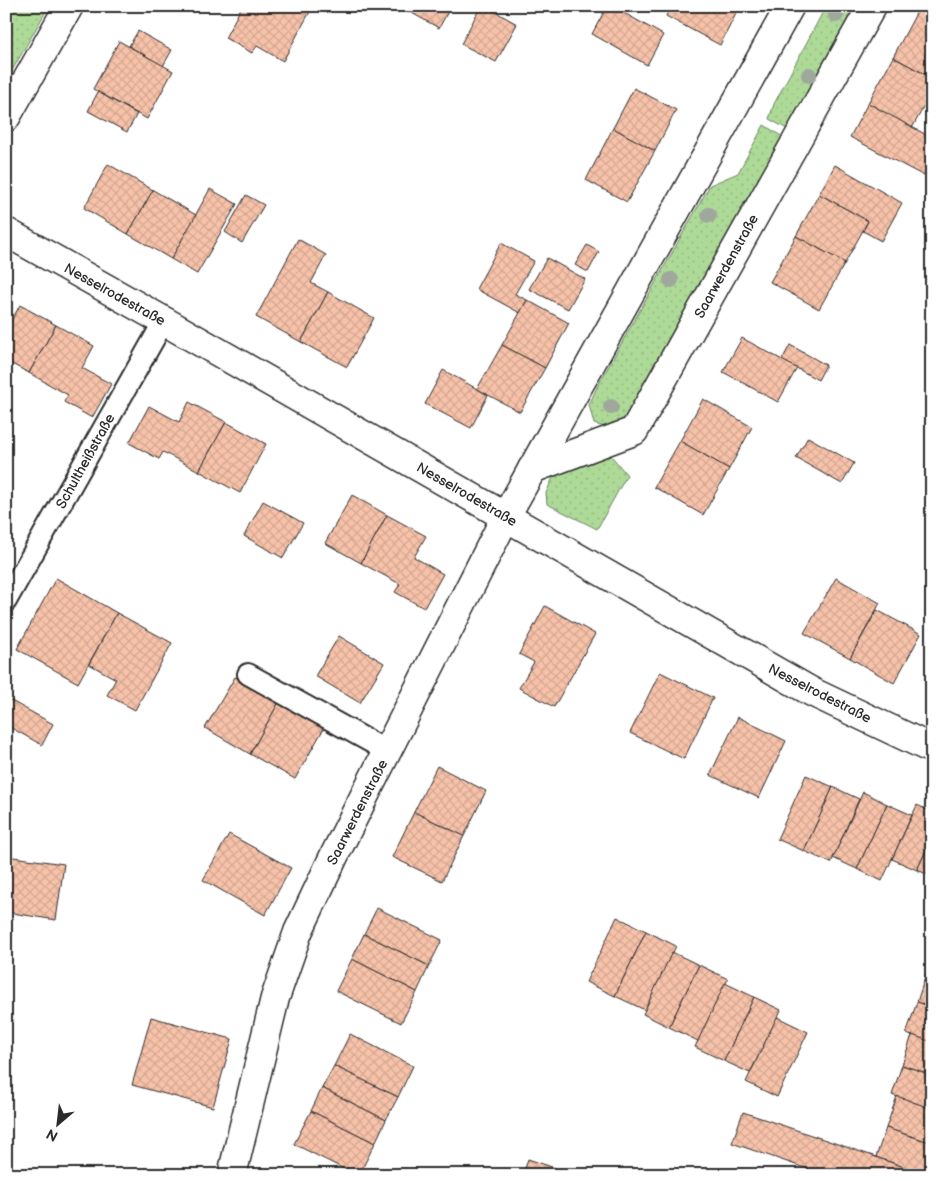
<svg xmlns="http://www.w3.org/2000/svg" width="938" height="1181" viewBox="0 0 938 1181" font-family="'Balsamiq Sans',sans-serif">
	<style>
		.grass { fill: url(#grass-dots); stroke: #6c8262 }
		.building { fill: url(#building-cross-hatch); stroke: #2b2b2b }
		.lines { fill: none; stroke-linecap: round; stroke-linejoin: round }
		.lane-casing { stroke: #2b2b2b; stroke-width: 24 }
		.street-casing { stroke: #2b2b2b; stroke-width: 31 }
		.lane { stroke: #fff; stroke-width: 20 }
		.street { stroke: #fff; stroke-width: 28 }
		.tree { fill: #a0a89d }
		.labels { text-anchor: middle; stroke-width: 4.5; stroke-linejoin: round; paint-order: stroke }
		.street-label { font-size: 14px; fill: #2b2b2b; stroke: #fff }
	</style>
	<defs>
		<pattern id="grass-dots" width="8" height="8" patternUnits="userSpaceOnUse" patternTransform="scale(1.25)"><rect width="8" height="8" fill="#aeda98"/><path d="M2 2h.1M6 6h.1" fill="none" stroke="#96bb83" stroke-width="1.8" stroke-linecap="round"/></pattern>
		<pattern id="building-cross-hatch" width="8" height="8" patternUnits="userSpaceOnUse" patternTransform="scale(1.25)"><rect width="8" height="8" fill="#f7c2a9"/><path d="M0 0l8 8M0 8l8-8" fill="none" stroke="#d4a792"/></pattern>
	</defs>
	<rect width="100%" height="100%" fill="#fff"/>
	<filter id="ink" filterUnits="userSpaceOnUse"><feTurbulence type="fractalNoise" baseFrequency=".02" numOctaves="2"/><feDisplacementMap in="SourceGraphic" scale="10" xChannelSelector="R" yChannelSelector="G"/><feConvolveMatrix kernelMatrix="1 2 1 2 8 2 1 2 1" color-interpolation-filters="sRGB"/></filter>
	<g filter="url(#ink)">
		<!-- grass -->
		<g class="grass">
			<path d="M6 6H49L6 81Z"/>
			<path d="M826 6H860L791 131 769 119 774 104Z"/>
			<path d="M764 125 786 139 631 419 613 429 594 424 589 405 597 387 710 185 738 173Z"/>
			<path d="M609 453 627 475 597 529 547 504 546 493 555 473Z"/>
		</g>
		<!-- building -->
		<g class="building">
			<path d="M242 6H313L283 61 257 46 252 53 225 38Z"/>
			<path d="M399 6H451L439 28Z"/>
			<path d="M481 6H485L517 24 496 62 461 44Z"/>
			<path d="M607 6H612L663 35 647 65 592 34Z"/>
			<path d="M671 6H740L720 45 666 16Z"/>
			<path d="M920 6H932V78L893 57Z"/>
			<path d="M138 31 172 50 163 66 129 46Z"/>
			<path d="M119 41 173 71 147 119 93 89Z"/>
			<path d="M893 57 932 78V92L912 128 868 103Z"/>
			<path d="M634 88 676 110 655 151 613 128Z"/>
			<path d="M98 92 137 114 127 132 88 111Z"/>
			<path d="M868 103 932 138V162L924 176 850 137Z"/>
			<path d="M613 128 655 151 627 202 586 180Z"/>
			<path d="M108 164 153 190 128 234 84 208Z"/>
			<path d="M835 165 902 203 881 241 863 231 868 221 819 194Z"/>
			<path d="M210 189 237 204 197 274 171 259Z"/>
			<path d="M153 190 196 215 171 259 128 234Z"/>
			<path d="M819 194 868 221 845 263 796 236Z"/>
			<path d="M246 195 264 205 242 243 225 232Z"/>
			<path d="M796 236 845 263 819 309 770 282Z"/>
			<path d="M298 239 326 255 311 283 328 292 301 342 256 317Z"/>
			<path d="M501 243 534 261 515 294 527 300 520 313 476 289Z"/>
			<path d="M587 245 599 252 588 272 575 265Z"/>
			<path d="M547 258 585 279 568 309 529 289Z"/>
			<path d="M328 292 374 318 347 367 301 342Z"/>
			<path d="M527 300 569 323 545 368 502 345Z"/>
			<path d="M20 305 56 325 29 373 6 361V324L9 325Z"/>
			<path d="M56 325 94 346 82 368 111 384 92 418 64 402 68 395 29 373Z"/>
			<path d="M742 338 797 368 778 402 723 372Z"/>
			<path d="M502 345 545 368 520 412 477 389Z"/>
			<path d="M790 345 826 365 818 380 782 360Z"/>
			<path d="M443 370 488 395 471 428 425 404Z"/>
			<path d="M703 399 752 427 729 469 680 441Z"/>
			<path d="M189 402 226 422 199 471 163 452 159 459 129 443 149 406 179 422Z"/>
			<path d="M226 422 266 444 240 493 199 471Z"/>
			<path d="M808 437 854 463 842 484 796 458Z"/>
			<path d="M680 441 729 469 703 515 654 487Z"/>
			<path d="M352 495 387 515 361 563 325 543Z"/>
			<path d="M263 501 303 523 283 558 244 536Z"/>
			<path d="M387 515 426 536 414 557 443 574 424 608 395 592 400 584 361 563Z"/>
			<path d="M56 578 117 613 78 683 17 649Z"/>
			<path d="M836 578 880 603 850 658 804 633Z"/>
			<path d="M545 606 595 634 554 707 519 688 534 662 519 654Z"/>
			<path d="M877 610 921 634 894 683 850 658Z"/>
			<path d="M117 613 172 643 135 710 107 695 116 679 89 664Z"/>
			<path d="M339 636 384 663 360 703 315 676Z"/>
			<path d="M660 672 713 698 684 759 630 733Z"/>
			<path d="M235 677 279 702 250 754 205 728Z"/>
			<path d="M6 698 53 724 42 745 6 725Z"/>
			<path d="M279 702 324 728 295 779 250 754Z"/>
			<path d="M738 717 786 741 759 798 710 775Z"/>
			<path d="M437 766 486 791 464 836 414 812Z"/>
			<path d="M806 775 833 787 804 851 777 839Z"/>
			<path d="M833 787 859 799 831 863 804 851Z"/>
			<path d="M863 792 887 804 857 869 833 858Z"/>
			<path d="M887 804 912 815 882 881 857 869Z"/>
			<path d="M917 805 932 812V838L917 870 892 859Z"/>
			<path d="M414 812 464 836 442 881 392 857Z"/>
			<path d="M229 834 291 868 265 915 203 880Z"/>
			<path d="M932 838V876L917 870Z"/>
			<path d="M6 856 64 864 56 920 6 912Z"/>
			<path d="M377 908 442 940 429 966 364 934Z"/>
			<path d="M617 917 646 931 615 996 586 982Z"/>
			<path d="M646 931 676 946 645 1010 615 996Z"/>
			<path d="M364 934 429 966 417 992 352 959Z"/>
			<path d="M672 952 699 965 669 1027 643 1014Z"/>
			<path d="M352 959 417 992 401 1023 336 991Z"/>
			<path d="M699 965 728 979 698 1041 669 1027Z"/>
			<path d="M926 974 932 976V1007L917 1002Z"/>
			<path d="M725 983 754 997 724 1061 695 1047Z"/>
			<path d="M754 997 781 1010 750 1073 724 1061Z"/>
			<path d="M917 1002 932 1007V1042L906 1034Z"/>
			<path d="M151 1017 232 1039 213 1107 132 1085Z"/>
			<path d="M777 1017 808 1032 777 1097 746 1082Z"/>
			<path d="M350 1034 413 1066 398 1097 334 1066Z"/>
			<path d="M912 1035 932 1042V1075L902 1065Z"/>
			<path d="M902 1065 932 1075V1109L892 1095Z"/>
			<path d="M334 1066 398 1097 386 1120 322 1088Z"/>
			<path d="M322 1088 386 1120 375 1143 311 1111Z"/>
			<path d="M897 1096 932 1109V1143L886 1128Z"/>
			<path d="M311 1111 375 1143 359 1175H356L294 1144Z"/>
			<path d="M743 1112 876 1157 927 1175H825L732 1143Z"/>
			<path d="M886 1128 932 1143V1175H927L876 1157Z"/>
			<path d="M528 1159 558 1169 556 1175H523Z"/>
			<path d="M558 1169 576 1175H556Z"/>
		</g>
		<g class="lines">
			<!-- lane casing -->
			<g class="lane-casing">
				<g id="lane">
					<path d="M6 601 164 321"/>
					<path d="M248 674 387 751"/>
				</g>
			</g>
			<!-- street casing -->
			<g class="street-casing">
				<g id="street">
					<path d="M6 117 69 6"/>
					<path d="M6 232 164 321 812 692 932 749"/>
					<path d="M532 469 634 431 872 6"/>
					<path d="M232 1175 275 998 298 932 333 858 506 516 790 6"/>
				</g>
			</g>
			<!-- lane -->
			<use href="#lane" class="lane"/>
			<!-- street -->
			<use href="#street" class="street"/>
		</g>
		<!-- trees -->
		<g class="tree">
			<circle cx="836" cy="15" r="8"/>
			<circle cx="809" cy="75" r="8"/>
			<circle cx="709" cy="215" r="8"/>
			<circle cx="671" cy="280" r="8"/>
			<circle cx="611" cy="407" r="8"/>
		</g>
	</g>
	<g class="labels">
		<!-- street labels -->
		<g class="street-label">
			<text transform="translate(726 266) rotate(-61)" y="5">Saarwerdenstraße</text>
			<text transform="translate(115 294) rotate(29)" y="5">Nesselrodestraße</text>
			<text transform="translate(85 461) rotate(-61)" y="5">Schultheißstraße</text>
			<text transform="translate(467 494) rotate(30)" y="5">Nesselrodestraße</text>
			<text transform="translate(820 693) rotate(27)" y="5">Nesselrodestraße</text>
			<text transform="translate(357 812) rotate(-63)" y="5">Saarwerdenstraße</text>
		</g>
	</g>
	<!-- margin -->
	<rect width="938" height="1181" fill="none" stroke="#fff" stroke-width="25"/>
	<rect x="12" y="12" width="913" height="1156" fill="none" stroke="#2b2b2b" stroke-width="2" filter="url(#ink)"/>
	<!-- north arrow -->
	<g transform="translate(58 1124) rotate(208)" stroke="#ffffff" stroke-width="4" paint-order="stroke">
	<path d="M0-4L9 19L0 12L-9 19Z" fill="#2b2b2b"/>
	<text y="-8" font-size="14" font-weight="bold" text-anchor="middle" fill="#2b2b2b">N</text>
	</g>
</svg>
